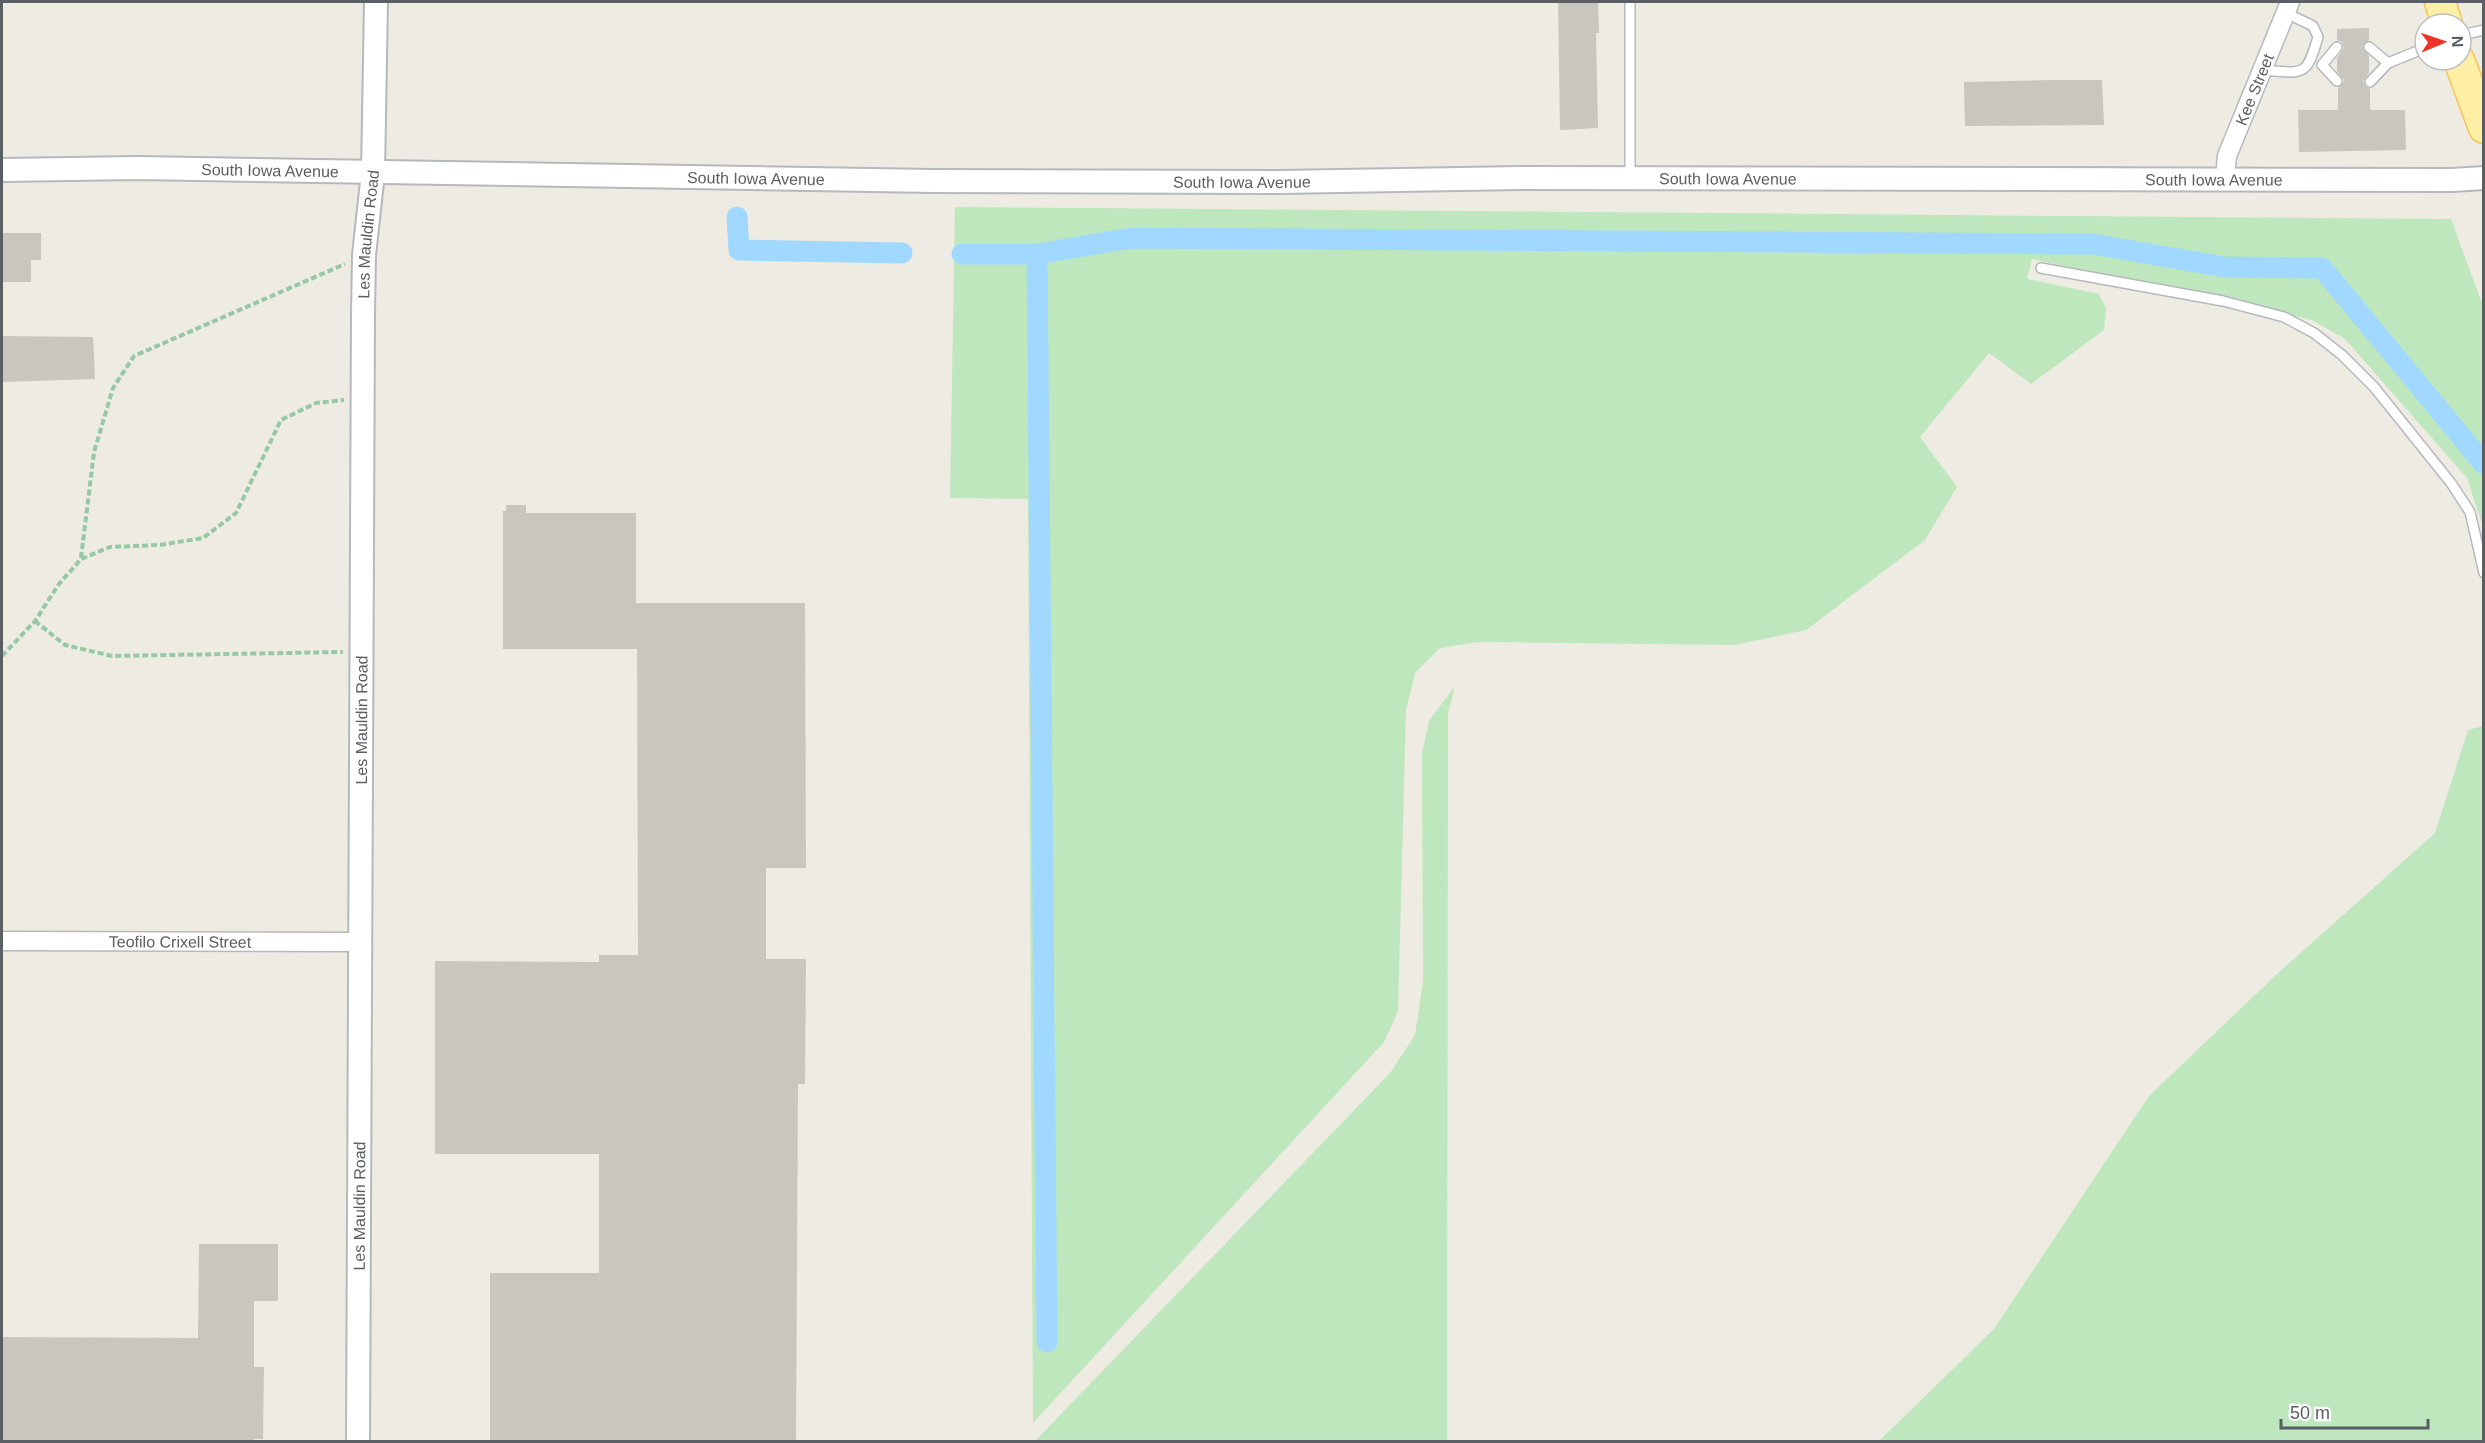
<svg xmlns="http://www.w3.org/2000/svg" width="2485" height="1443" viewBox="0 0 2485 1443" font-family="Helvetica,sans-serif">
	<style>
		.green { fill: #bee7bd }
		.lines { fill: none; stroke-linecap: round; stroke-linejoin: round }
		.canal { stroke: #a1d8ff; stroke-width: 21 }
		.building { fill: #c9c6bf }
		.service-casing { stroke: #b5b8bd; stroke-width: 12 }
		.minor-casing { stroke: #b5b8bd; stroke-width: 21 }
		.tertiary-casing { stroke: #b5b8bd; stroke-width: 26 }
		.primary-casing { stroke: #f6c653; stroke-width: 33 }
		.path { stroke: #96c8a4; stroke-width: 4; stroke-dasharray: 6 3; stroke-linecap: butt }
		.service { stroke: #fff; stroke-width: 9 }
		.minor { stroke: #fff; stroke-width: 18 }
		.tertiary { stroke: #fff; stroke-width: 22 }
		.primary { stroke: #ffefa6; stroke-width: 30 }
		.labels { text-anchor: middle; stroke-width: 6; stroke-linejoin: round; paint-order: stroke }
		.street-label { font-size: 16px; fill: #5a5f64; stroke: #fff }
	</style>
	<rect width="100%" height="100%" fill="#eeebe2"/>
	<!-- green -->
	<g class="green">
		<path d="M955 207 2451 219 2483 306V527L2467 478 2345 339 2312 320 2032 259 2027 279 2099 294 2106 308 2104 330 2031 384 1989 353 1920 437 1957 487 1925 540 1806 630 1735 645 1478 642 1440 648 1415 673 1406 710 1398 1011 1384 1042 1033 1423 1028 499 950 498Z"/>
		<path d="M1455 686 1448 713 1447 1441H1035L1390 1073 1415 1035 1423 981 1422 753 1429 721Z"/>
		<path d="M2483 726V1441H1879L1994 1329 2149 1096 2277 974 2435 833 2468 730Z"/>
	</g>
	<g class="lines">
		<!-- canal -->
		<g class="canal">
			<path d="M737 217 739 250 902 253"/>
			<path d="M962 254H1037L1131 238 2092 244 2224 267 2322 268 2484 464"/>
			<path d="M1037 254 1047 1342"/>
		</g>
	</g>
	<!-- building -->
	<g class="building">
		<path d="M1558 2H1598L1599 33H1596L1598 128 1560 130Z"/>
		<path d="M2369 28V40L2362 46 2369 56V73L2363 81 2365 86 2370 89V110H2405L2406 150 2299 152 2298 110H2338V88L2342 85 2344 80 2337 71V58L2344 48 2342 42 2337 40V29Z"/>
		<path d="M2052 80H2102L2104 125 1965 126 1964 82Z"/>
		<path d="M2 233H41V260H31V282H2Z"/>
		<path d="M2 336 93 337 95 379 2 382Z"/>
		<path d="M506 505H526V513H636V603H805L806 868H766V959H806L805 1084H798L796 1442H490V1273H599V1154H435V961L599 962V955H638L637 649H503V511H506Z"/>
		<path d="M199 1244H278V1301H254V1367H264L263 1439H254V1442H2V1337L198 1338Z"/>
	</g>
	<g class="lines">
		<!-- service casing -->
		<g class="service-casing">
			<g id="service">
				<path d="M2461 35 2484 30"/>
				<path d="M2337 47 2322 65 2337 81"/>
				<path d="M2369 47 2388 63 2425 48"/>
				<path d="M2263 70C2304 73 2306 78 2318 37L2313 26 2286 13"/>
				<path d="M2370 82 2388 63"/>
				<path d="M1630 178V2"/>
				<path d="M2041 268 2223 301 2284 317 2314 333 2342 355 2374 387 2451 483 2470 512 2484 573"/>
			</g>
		</g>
		<!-- minor casing -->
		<g class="minor-casing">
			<g id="minor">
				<path id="s1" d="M2225 178 2227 156 2290 2"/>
				<path id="s2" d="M2 941 360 942"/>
			</g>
		</g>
		<!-- tertiary casing -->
		<g class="tertiary-casing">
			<g id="tertiary">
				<path id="s3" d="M2 170 138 168 933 181 1280 182 1520 178 2452 180 2484 178"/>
				<path id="s4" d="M358 1442 363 315 364 255 373 173 376 2"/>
			</g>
		</g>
		<!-- primary casing -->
		<g class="primary-casing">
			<g id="primary">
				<path d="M2440 2 2447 24"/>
				<path d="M2459 60 2484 128"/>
			</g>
		</g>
		<!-- path -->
		<g class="path">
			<path d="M81 558 94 452 113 388 134 356 345 264"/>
			<path d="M35 621 65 645 112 656 343 652"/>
			<path d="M2 656 35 621 59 584 81 559 110 547 160 545 203 538 236 513 281 420 316 403 344 400"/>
		</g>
		<!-- service -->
		<use href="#service" class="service"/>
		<!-- minor -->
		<use href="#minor" class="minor"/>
		<!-- tertiary -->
		<use href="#tertiary" class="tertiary"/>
		<!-- primary -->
		<use href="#primary" class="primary"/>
	</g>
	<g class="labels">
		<!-- street labels -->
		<g class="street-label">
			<text dy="6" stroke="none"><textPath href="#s1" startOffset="94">Kee Street</textPath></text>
			<text dy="6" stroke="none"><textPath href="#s3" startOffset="268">South Iowa Avenue</textPath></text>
			<text dy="6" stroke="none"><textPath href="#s3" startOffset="754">South Iowa Avenue</textPath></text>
			<text dy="6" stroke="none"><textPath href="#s3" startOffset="1726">South Iowa Avenue</textPath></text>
			<text dy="6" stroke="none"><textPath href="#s3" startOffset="2212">South Iowa Avenue</textPath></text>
			<text dy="6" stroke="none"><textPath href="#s3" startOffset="1240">South Iowa Avenue</textPath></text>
			<text dy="6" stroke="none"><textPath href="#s4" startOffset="1208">Les Mauldin Road</textPath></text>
			<text dy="6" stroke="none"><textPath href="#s4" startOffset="722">Les Mauldin Road</textPath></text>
			<text dy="6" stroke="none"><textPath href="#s2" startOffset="178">Teofilo Crixell Street</textPath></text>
			<text dy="6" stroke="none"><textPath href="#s4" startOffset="236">Les Mauldin Road</textPath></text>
		</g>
	</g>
	<!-- border -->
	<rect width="2485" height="1443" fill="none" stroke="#5a5f64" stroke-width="6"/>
	<!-- north arrow -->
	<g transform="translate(2443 42) rotate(88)"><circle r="28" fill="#ffffff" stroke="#bdbfc1" stroke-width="1.5"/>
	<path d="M0-4.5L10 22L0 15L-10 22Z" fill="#ef3327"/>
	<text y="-9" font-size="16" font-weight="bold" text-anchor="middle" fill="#5a5f64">N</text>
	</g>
	<!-- scale -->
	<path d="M2281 1419v9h147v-9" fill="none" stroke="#5a5f64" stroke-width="3"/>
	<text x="2290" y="1419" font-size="18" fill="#5a5f64" stroke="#ffffff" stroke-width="4.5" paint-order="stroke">50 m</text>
</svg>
